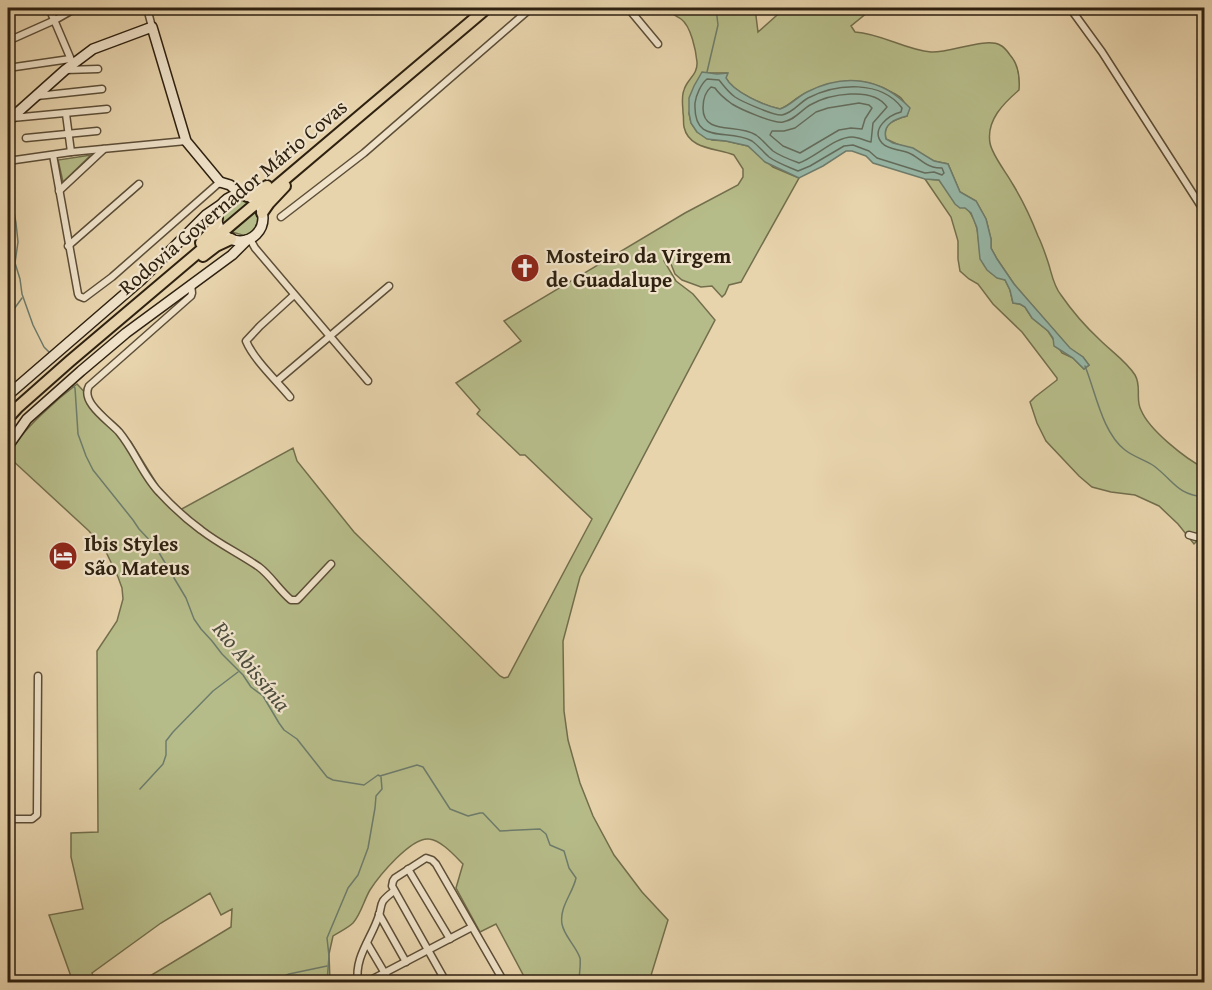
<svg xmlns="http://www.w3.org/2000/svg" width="1212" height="990" viewBox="0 0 1212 990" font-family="'Gentium Book Plus',serif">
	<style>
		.green { fill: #b6bc89; stroke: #726e4c; stroke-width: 1.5 }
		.water { fill: #97b8a9; stroke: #6d7c6c; stroke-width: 1.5 }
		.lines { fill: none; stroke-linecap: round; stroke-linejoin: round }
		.shore { stroke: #626c5c; stroke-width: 1.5 }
		.stream { stroke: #6d7c6c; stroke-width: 1.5 }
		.street-casing { stroke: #5c4e37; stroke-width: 9 }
		.secondary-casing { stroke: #2e2110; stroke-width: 12 }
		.highway-casing { stroke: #2e2110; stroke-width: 14 }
		.street { stroke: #efe2c9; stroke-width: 6 }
		.secondary { stroke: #efe2c9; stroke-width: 9 }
		.highway { stroke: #e7d3ac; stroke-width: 10 }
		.labels { text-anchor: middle; stroke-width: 4.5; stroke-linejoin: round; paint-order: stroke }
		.street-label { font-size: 21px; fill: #2e2110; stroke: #efe2c9 }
		.poi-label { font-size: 21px; font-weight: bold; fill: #2e2110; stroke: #efe2c9; text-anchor: start }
		.water-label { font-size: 22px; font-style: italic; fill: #4e4e3e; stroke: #efe2c9 }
	</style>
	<rect width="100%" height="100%" fill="#e7d3ac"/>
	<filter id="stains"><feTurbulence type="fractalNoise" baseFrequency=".00333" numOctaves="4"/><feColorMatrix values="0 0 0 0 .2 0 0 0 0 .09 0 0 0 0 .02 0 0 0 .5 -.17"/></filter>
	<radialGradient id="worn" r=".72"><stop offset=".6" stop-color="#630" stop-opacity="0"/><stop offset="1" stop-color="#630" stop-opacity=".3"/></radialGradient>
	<!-- green -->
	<g class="green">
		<path d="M669 8H755L758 32 785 8H873L851 26 855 32C883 34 905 50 931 52 950 53 986 37 1000 45 1004 47 1008 52 1010 55 1019 65 1020 77 1019 90 1004 103 986 120 990 143 992 155 1006 172 1012 183 1022 199 1031 218 1038 236 1042 244 1045 253 1048 262 1052 274 1053 285 1061 295 1072 311 1086 327 1100 340 1111 351 1127 362 1135 375 1142 387 1135 399 1141 410 1149 430 1186 459 1204 468V534L1194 544 1178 524 1159 506 1135 495 1111 492 1092 487 1079 476 1046 441 1037 423 1030 402 1035 397 1057 380V378L1022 332 993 304 978 284 969 279 960 271 958 259V241L951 217 925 179 939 180C945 189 953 197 961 204 964 207 969 210 971 214 987 238 967 267 1005 280L1010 290 1013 303 1020 304 1025 307 1032 318 1048 331 1062 353 1073 358 1084 369 1089 365 1083 357 1070 349 1014 284 997 259 991 248V239L986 219 976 201 960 192 948 164 934 161 886 139C882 124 895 119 907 116L908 110C906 106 904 101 901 98 900 97 894 93 893 93 864 74 827 79 799 97 792 101 788 106 780 109 765 106 733 92 726 78L727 73H708L689 113 691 123 697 132 712 140 726 141 748 146 773 167 799 178 741 282 729 285 725 294 722 297 712 286 701 287 682 280 675 274 667 254 664 261 676 281 693 294 715 320 580 577 563 641 564 711 568 740 580 783 593 816 614 855 642 892 668 920 649 982H527L496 924 480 932 456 888 463 864C455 856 441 840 429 839 411 837 379 876 370 890 364 900 361 914 353 923 348 928 339 932 333 936L329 954 330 982H140L231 927 232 909 221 915 210 893 161 923 92 973 96 982H73L49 915 83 909 71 857V833L98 832 97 651 117 621 123 599 122 588 118 577 106 552 89 531 12 460C12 458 11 454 12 451 19 432 60 397 77 384L131 442 160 489 180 510 293 448 297 461 354 532 500 676 504 678 508 677 592 519 525 455H520L477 414 480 410 456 383 521 341 504 321 685 213 738 185 743 177V169L734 155C717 148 689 150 684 127 683 123 684 117 683 113 683 106 681 97 684 90 687 79 698 75 697 62 696 51 691 26 681 19 675 15 672 15 669 8Z"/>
		<path d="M91 155 63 182 58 160Z"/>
		<path d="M234 199H244L249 202 224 225C217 213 222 204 234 199Z"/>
		<path d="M258 209 262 219 257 229 246 236 232 232Z"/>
	</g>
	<!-- water -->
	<path class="water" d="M702 72 717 74 728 73 726 78C733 92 765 106 780 109 790 106 797 97 807 92 844 73 881 77 910 108L907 116C895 119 882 124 886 139L893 143 913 148 934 161 948 164 960 192 976 201 986 219 991 239V248L997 259 1014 284 1070 348 1083 357 1089 365 1084 369 1073 358 1054 346 1053 338 1048 331 1032 318 1025 307 1020 304 1013 303 1010 290 1005 280 997 278 987 270 980 259 977 228 971 213 965 208H960L955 204 939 180 925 179 873 163 866 156 852 151H846L823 166 799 178 765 162 748 146 726 141 707 139 697 132 691 123 689 113V98L694 86Z"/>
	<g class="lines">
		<!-- shore -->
		<g class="shore">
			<path d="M707 79 719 80C724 86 728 92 735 97 741 101 774 116 782 115 793 113 799 103 808 98 837 83 881 80 902 108L901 112C889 115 870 129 882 143 888 150 900 149 909 153 917 156 924 165 933 167 936 168 939 168 942 168L944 173 942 175 934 172 925 173 877 158 869 151 853 145 844 146 810 166 798 171C789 167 777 163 769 157 763 152 758 145 752 141 728 127 693 147 695 103 696 95 701 84 707 79Z"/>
			<path d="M711 87 715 88C719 94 725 99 732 104 740 109 774 124 783 122 795 120 800 111 810 105 829 94 873 86 887 107L873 123 871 142C865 141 859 137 852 137 835 137 816 157 799 163 791 160 780 156 773 151 767 146 762 139 756 135 737 123 703 136 703 108 703 100 705 92 711 87Z"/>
			<path d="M859 103 869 105 872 108 865 119 862 129 851 128 839 130 800 153 783 146 770 135 772 131H784L795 128 816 112 828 108Z"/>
		</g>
		<!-- stream -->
		<g class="stream">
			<path d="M707 72 718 25 716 8"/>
			<path d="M8 184 11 196 16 223 18 242 15 263 20 279 22 294 33 325 44 347 51 354"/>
			<path d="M8 327 14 309 22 298"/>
			<path d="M1085 366C1096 393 1102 432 1125 450 1134 457 1145 460 1154 466 1174 481 1176 494 1204 497"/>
			<path d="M72 385 75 388 78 434 86 456 93 470 133 520 139 529 155 546 186 598 194 619 201 629 212 641 222 654 243 675 251 687 263 696 279 723 284 730 297 739 327 777 333 780 364 785 378 775 380 776 417 765 423 767 450 809 468 816 480 813H483L500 831 540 829 546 834 550 845 564 851 569 868 576 878C573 893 559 907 562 924 564 936 576 946 580 958 581 965 579 975 579 982"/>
			<path d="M140 789 163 764 166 755V741L173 732 213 691 238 672"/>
			<path d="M269 982 289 974 327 966"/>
			<path d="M327 982 329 956 327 938 348 888 358 875 368 848 375 808 376 796 382 789 381 777"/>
		</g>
		<!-- street casing -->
		<g class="street-casing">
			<g id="street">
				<path d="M49 8 72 62"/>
				<path d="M147 8 152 27"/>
				<path d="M628 8 658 44"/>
				<path d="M1070 8 1102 52 1204 211"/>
				<path d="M8 18 10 8"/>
				<path d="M8 41 55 20 76 8"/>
				<path d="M8 68 70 59"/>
				<path d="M65 70 98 69"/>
				<path d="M37 96 102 89"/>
				<path d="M66 114 71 152"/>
				<path d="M12 118 107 109"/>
				<path d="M26 138 97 131"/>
				<path d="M53 155 78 294 79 296 84 298 112 277 220 182"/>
				<path d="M8 161 71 152 186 141"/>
				<path d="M59 191 104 149"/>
				<path d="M281 217 364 153 531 8"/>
				<path d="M250 239 255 248 368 381"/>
				<path d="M68 246 139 184"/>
				<path d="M191 284 192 293 191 296 89 386C80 402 109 421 119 432 135 451 143 476 160 493 172 506 186 519 201 530 219 544 240 554 259 567 271 576 279 590 291 600H297L300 597 331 564"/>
				<path d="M277 381 389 286"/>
				<path d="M290 397C277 381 254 360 246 341L260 326 294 295"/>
				<path d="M1189 535 1196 537 1201 536"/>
				<path d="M8 819H32L37 815 38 676"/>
				<path d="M408 869 450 939"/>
				<path d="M379 914 406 962"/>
				<path d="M367 943 390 982"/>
				<path d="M176 982 182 981 184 982"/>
				<path d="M358 982C354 957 372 938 379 915 381 910 380 906 383 901 386 897 390 894 394 891"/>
				<path d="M367 982 472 927"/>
				<path d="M446 982 392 886 393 881 395 878 426 858 432 860 436 864 504 982"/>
			</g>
		</g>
		<!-- secondary casing -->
		<g class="secondary-casing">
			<g id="secondary">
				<path d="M8 121 65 70 93 49 152 27 186 141 220 182"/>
				<path d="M220 182 230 185 241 195"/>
				<circle cx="240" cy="218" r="23"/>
				<path d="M8 395 141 280 206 215 222 204"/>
				<path d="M8 446 27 419 81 371 126 333 232 255 247 240"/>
			</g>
		</g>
		<!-- highway casing -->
		<g class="highway-casing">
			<g id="highway">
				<path d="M247 196 255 194 267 186"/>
				<path d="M262 213 269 203 285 186"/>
				<path d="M201 243 212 231 217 218"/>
				<path d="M203 256 216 246 231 239"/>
				<path d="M8 418 18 407 70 361 487 8"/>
			</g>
		</g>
		<!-- street -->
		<use href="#street" class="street"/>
		<!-- secondary -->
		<use href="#secondary" class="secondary"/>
		<!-- highway -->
		<use href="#highway" class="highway"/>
	</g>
	<!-- icons -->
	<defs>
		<g id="church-disc" transform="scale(1.5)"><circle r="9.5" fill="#8f2418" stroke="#efe2c9"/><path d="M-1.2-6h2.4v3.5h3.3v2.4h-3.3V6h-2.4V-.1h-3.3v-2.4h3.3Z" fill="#fff"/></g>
		<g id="hotel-disc" transform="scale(1.5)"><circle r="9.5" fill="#8f2418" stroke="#efe2c9"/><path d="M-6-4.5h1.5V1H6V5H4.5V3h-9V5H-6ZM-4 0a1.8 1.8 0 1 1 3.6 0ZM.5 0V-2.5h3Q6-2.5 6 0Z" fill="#fff"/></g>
	</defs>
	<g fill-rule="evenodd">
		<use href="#church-disc" x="525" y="268"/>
		<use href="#hotel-disc" x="63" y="556"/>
	</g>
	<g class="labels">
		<!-- street labels -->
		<g class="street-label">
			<text transform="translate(233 197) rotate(-40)" y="7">Rodovia Governador Mário Covas</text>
		</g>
		<!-- poi labels -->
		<g class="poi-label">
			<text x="546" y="263">Mosteiro da Virgem<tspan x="546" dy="24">de Guadalupe</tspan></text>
			<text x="84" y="551">Ibis Styles<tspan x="84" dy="24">São Mateus</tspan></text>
		</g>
		<!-- water labels -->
		<g class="water-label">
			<text transform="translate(252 666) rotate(51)" y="8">Rio Abissínia</text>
		</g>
	</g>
	<!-- margin -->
	<rect width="1212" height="990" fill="none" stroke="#e7d3ac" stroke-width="30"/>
	<rect x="9" y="9" width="1194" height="972" fill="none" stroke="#2e2110" stroke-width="3"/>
	<rect x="15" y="15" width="1182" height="960" fill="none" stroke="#2e2110" stroke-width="1.5"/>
	<rect width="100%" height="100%" filter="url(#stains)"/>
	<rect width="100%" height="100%" fill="url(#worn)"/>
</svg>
